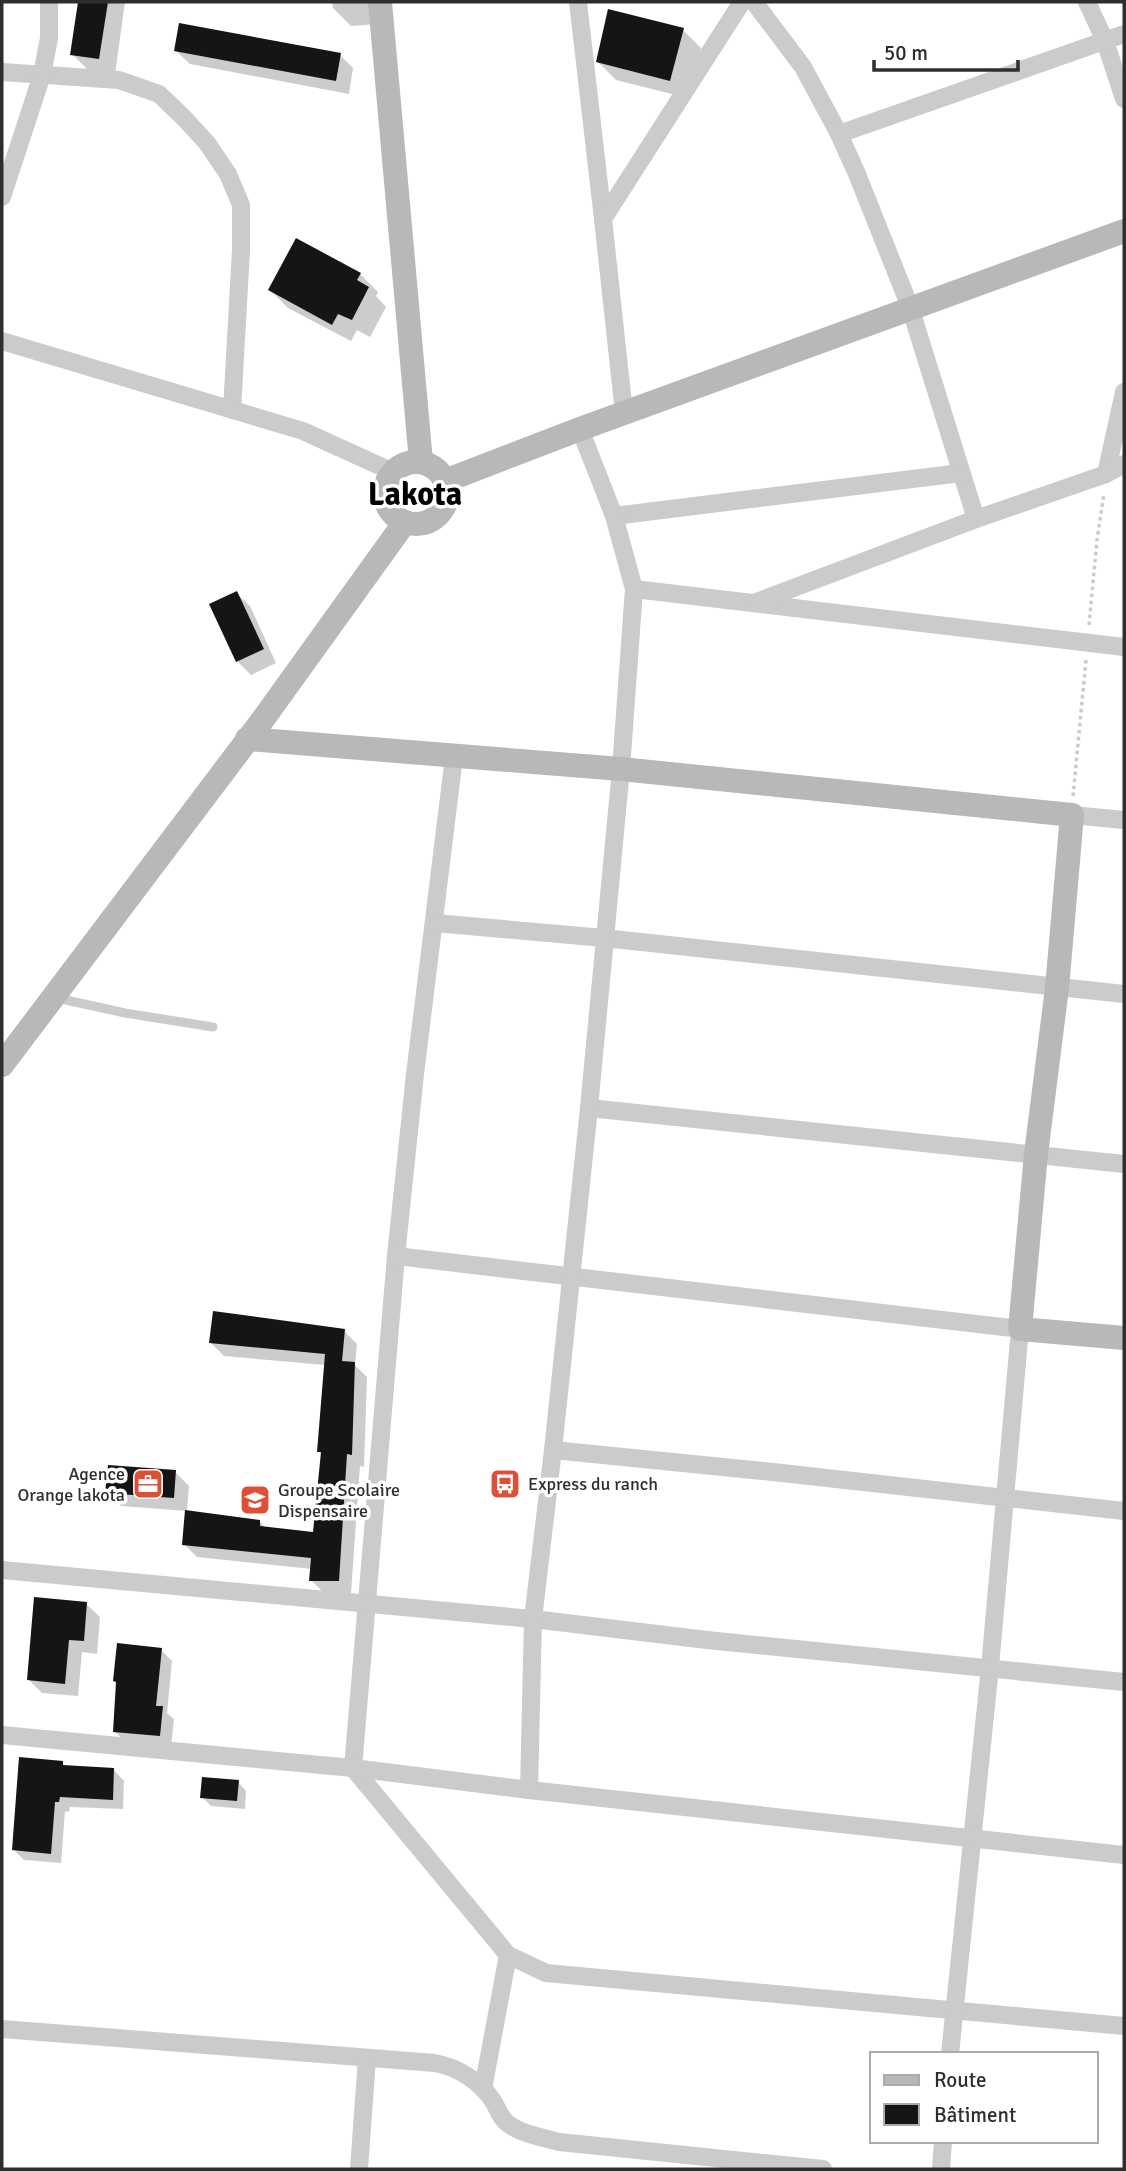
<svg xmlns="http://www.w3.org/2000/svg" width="1126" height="2171" viewBox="0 0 1126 2171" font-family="Signika,sans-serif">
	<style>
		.shadow { fill: #0003 }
		.building { fill: #151515 }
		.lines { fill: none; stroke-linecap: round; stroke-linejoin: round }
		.path { stroke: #cbcbcb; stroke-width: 3.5; stroke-dasharray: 3.5 3.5; stroke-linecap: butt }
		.lane { stroke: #cbcbcb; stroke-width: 9 }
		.street { stroke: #cbcbcb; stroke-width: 18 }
		.secondary { stroke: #b8b8b8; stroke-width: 24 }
		.labels { text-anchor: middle; stroke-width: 7; stroke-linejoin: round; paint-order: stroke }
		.poi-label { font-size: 18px; fill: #2e2e2e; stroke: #fff; text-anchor: start }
		.town-label { font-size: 32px; font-weight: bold; fill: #000; stroke: #fff }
	</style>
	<rect width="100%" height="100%" fill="#fff"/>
	<!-- shadow -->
	<g class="shadow">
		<path d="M79 2H125L115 74 88 70 72 54Z"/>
		<path d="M332 2H376L378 24 351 26 333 8Z"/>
		<path d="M683 30 701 48 688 98 616 80 598 62Z"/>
		<path d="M176 51 340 55 353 68 349 94 190 64Z"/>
		<path d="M360 274 378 292 376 296 386 307 370 337 357 330 351 341 288 308 270 290Z"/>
		<path d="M236 593 250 606 276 663 251 675 237 661Z"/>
		<path d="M344 1331 357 1344 355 1365 367 1377 364 1467 360 1466 351 1593H324L311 1580 312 1569 197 1557 184 1544 260 1522 267 1529 315 1534 322 1455 319 1451 325 1365 224 1356 211 1343Z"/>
		<path d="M175 1472 189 1486 187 1511 121 1506 107 1492Z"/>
		<path d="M86 1604 100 1617 97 1654 82 1652 78 1696 42 1693 29 1680Z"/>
		<path d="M161 1650 172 1661 167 1713 174 1719 171 1746 126 1742 114 1731Z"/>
		<path d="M62 1763 66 1767 114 1770 124 1781 123 1809 70 1807 69 1812 65 1811 61 1863 24 1860 13 1849Z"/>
		<path d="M238 1782 246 1791 245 1809 211 1806 202 1797Z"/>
	</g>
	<!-- building -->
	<g class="building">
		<path d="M78 2H108L99 59 70 55Z"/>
		<path d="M608 9 684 28 670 81 596 62Z"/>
		<path d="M179 23 341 53 336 81 174 51Z"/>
		<path d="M296 238 361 273 357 280 369 287 352 320 338 314 332 325 268 290Z"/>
		<path d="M237 591 264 649 236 662 209 604Z"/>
		<path d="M213 1311 345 1329 342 1361 355 1362 352 1455 347 1454 339 1581H309L311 1558 182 1545 185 1510 260 1520V1526L313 1532 321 1452H317L325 1354 209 1343Z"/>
		<path d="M108 1465 176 1470 174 1498 105 1493Z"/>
		<path d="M34 1597 87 1602 84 1641 69 1640 65 1684 27 1680Z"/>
		<path d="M117 1643 162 1648 156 1706H163L160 1736 113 1732 116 1682 113 1681Z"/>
		<path d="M19 1757 63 1761V1765L114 1768 113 1800 60 1797 59 1802H55L51 1854 12 1850Z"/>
		<path d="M202 1777 239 1780 237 1801 200 1798Z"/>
	</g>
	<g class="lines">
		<!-- path -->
		<g class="path">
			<path d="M1089 625 1097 540 1104 493"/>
			<path d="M1073 796 1086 660"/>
		</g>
		<!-- lane -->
		<path class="lane" d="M57 998 125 1013 213 1027"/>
		<!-- street -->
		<g class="street">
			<path d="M578 2 603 219"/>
			<path d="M754 2 803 67 839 134 857 174 910 307 976 519"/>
			<path d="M1087 2 1105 41 1124 99"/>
			<path d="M2 72 119 80 159 94 184 118 207 143 228 174 241 205V250L232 410"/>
			<path d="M839 134 1124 34"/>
			<path d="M2 197 42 75 49 38V2"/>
			<path d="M2 341 303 431 393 472"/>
			<path d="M624 413 603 219 742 2"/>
			<path d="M1106 474 1124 392"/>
			<path d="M614 516 961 473"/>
			<path d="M634 589 1124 647"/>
			<path d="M754 603 976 519 1106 474 1124 464"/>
			<path d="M454 757 415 1074 396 1256 353 1768 508 1955 546 1973 1124 2026"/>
			<path d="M1072 815 1124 820"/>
			<path d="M435 923 604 938 1124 994"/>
			<path d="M589 1108 1124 1164"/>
			<path d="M396 1256 1020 1329 990 1667 950 2054"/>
			<path d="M553 1450 773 1472 1124 1511"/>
			<path d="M2 1570 533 1619 707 1640 1124 1682"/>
			<path d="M2 1735 353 1768 529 1790 1124 1855"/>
			<path d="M529 1790 533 1619 553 1450 589 1108 621 769 634 589 614 516 580 429"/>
			<path d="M2 2029 435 2063C457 2067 480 2081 493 2101 498 2109 500 2117 507 2123 521 2134 542 2137 559 2142L823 2169"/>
			<path d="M483 2089 508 1955"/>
			<path d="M359 2169 367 2058"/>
			<path d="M941 2169 943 2141"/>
		</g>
		<!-- secondary -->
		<g class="secondary">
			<path d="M380 2 421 462"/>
			<circle cx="416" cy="493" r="31"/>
			<path d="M445 481 580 429 1124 231"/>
			<path d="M247 739 621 769 1072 815 1057 988 1036 1154 1020 1329 1124 1338"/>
			<path d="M2 1065 261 722 405 522"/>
		</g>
	</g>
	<!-- icons -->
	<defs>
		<g id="office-square" transform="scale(1.575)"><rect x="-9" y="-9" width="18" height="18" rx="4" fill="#de4f36" stroke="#fff"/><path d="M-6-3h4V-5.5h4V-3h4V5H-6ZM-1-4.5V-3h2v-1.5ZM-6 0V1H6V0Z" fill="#fff"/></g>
		<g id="bus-square" transform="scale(1.575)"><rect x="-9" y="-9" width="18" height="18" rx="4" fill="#de4f36" stroke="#fff"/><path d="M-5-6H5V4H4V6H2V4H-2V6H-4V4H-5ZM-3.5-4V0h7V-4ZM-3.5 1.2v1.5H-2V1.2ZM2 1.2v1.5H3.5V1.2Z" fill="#fff"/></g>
		<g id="school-square" transform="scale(1.575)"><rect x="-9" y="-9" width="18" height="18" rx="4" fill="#de4f36" stroke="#fff"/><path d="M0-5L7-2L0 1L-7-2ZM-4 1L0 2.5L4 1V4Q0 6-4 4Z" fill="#fff"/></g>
	</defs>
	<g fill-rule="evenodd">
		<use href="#office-square" x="148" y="1484"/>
		<use href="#bus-square" x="505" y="1484"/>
		<use href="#school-square" x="255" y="1500"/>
	</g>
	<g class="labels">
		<!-- poi labels -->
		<g class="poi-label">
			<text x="125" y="1480" text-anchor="end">Agence<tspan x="125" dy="21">Orange lakota</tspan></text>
			<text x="528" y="1490">Express du ranch</text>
			<text x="278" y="1496">Groupe Scolaire<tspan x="278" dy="21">Dispensaire</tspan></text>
		</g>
		<!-- town labels -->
		<g class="town-label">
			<text x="415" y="505">Lakota</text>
		</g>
	</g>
	<!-- border -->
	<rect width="1126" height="2171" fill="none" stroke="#2e2e2e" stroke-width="7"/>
	<!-- legend -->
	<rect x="870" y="2052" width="228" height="91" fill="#ffffff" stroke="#ababab" stroke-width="2"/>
	<rect x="884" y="2075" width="35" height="10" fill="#b8b8b8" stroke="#ababab" stroke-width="2"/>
	<text x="934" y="2087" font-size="21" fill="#2e2e2e">Route</text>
	<rect x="884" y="2104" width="35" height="21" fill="#151515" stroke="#ababab" stroke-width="2"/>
	<text x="934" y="2122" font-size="21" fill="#2e2e2e">Bâtiment</text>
	<!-- scale -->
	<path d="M874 60v10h144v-10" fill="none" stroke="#2e2e2e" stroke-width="3.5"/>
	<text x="884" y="60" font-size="21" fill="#2e2e2e" stroke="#ffffff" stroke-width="5" paint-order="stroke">50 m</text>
</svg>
